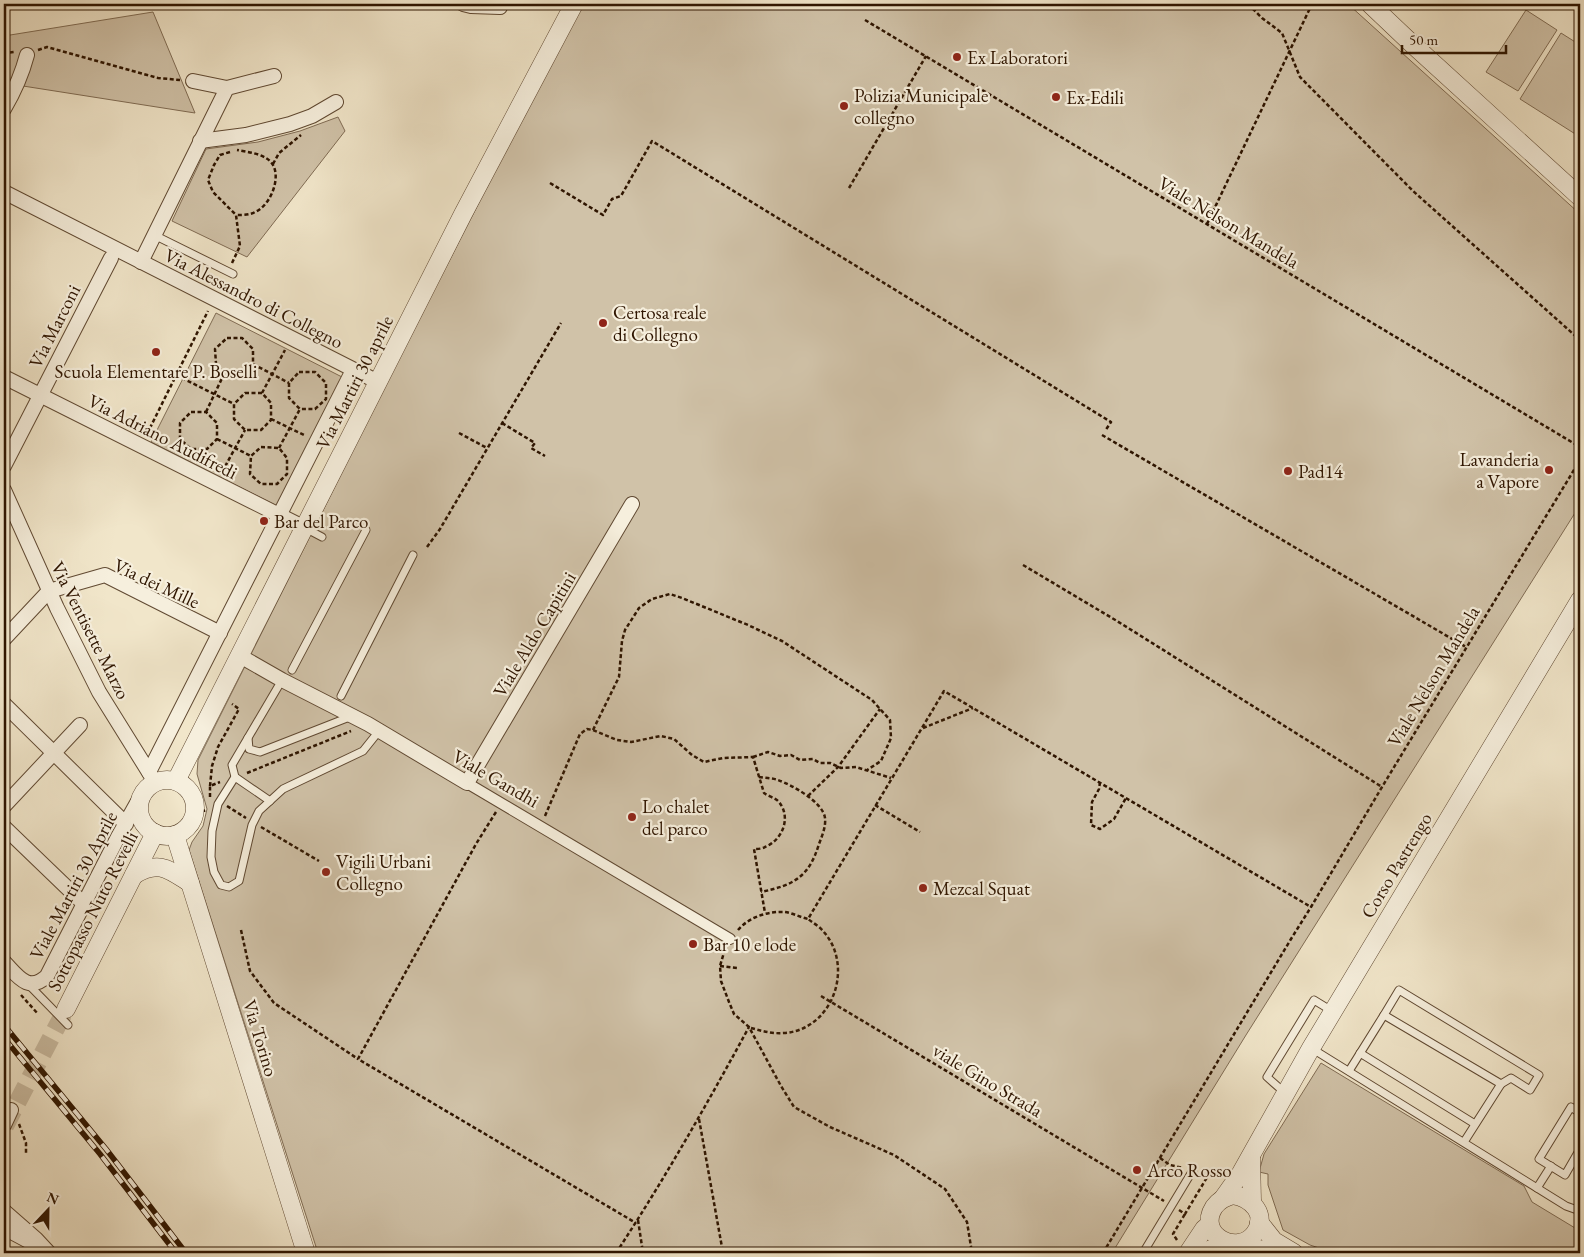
<svg xmlns="http://www.w3.org/2000/svg" width="1584" height="1257" viewBox="0 0 1584 1257" font-family="'EB Garamond',serif">
	<style>
		.green { fill: #d0c2a8; stroke: #806c54 }
		.lines { fill: none; stroke-linecap: round; stroke-linejoin: round }
		.tertiary-tunnel { stroke: #cabca2; stroke-width: 18; stroke-dasharray: 18 9; stroke-linecap: butt }
		.service-casing { stroke: #604932; stroke-width: 9 }
		.pedestrian-casing { stroke: #604932; stroke-width: 12 }
		.minor-casing { stroke: #604932; stroke-width: 16 }
		.tertiary-casing { stroke: #604932; stroke-width: 19 }
		.path { stroke: #2f1500; stroke-width: 2.5; stroke-dasharray: 4 2.5; stroke-linecap: butt }
		.service { stroke: #f6efdd; stroke-width: 7 }
		.pedestrian { stroke: #f6efdd; stroke-width: 10 }
		.minor { stroke: #f6efdd; stroke-width: 14 }
		.tertiary { stroke: #f6efdd; stroke-width: 18 }
		.rail-casing { stroke: #2f1500; stroke-width: 5.5 }
		.rail { stroke: #f6efdd; stroke-width: 4; stroke-dasharray: 11; stroke-linecap: butt }
		.poi-dot { fill: #8f2418; stroke: #f6efdd; stroke-width: 2 }
		.labels { text-anchor: middle; stroke-width: 4.5; stroke-linejoin: round; paint-order: stroke }
		.poi-label { font-size: 19px; fill: #2f1500; stroke: #f6efdd; text-anchor: start }
		.street-label { font-size: 19px; fill: #2f1500; stroke: #f6efdd }
	</style>
	<rect width="100%" height="100%" fill="#f1e6ca"/>
	<filter id="stains"><feTurbulence type="fractalNoise" baseFrequency=".004" numOctaves="4"/><feColorMatrix values="0 0 0 0 .2 0 0 0 0 .09 0 0 0 0 .02 0 0 0 .5 -.17"/></filter>
	<radialGradient id="worn" r=".72"><stop offset=".6" stop-color="#630" stop-opacity="0"/><stop offset="1" stop-color="#630" stop-opacity=".3"/></radialGradient>
	<!-- green -->
	<g class="green">
		<path d="M583 4H1348L1580 214V505L1246 1035 1112 1253H318L189 850 192 842 203 826 207 809 197 774 198 760C325 507 450 253 583 4Z"/>
		<path d="M1526 10 1557 30 1518 91 1486 72Z"/>
		<path d="M153 12 195 113 23 86 4 125V36Z"/>
		<path d="M1561 33 1580 45V137L1520 99Z"/>
		<path d="M338 117 345 131 247 257 172 221 206 149 258 142 300 131Z"/>
		<path d="M216 313 342 377 277 506 151 442Z"/>
		<path d="M1321 1063 1524 1186 1532 1202 1580 1231V1253H1334L1310 1245 1283 1230 1268 1185V1174L1259 1172 1264 1154Z"/>
	</g>
	<g class="lines">
		<!-- tertiary-tunnel -->
		<path class="tertiary-tunnel" d="M5 1126 66 1009"/>
		<!-- service casing -->
		<g class="service-casing">
			<g id="service">
				<path d="M154 235 233 274"/>
				<path d="M305 528 322 537"/>
				<path d="M292 670 366 530"/>
				<path d="M341 696 413 555"/>
				<path d="M248 738 249 749 260 752 352 716"/>
				<path d="M235 777 218 804 212 831 211 857 214 872 221 885 229 887 239 881 252 825 259 811 283 789 363 751 379 731"/>
				<path d="M270 801 235 777 232 765 282 680"/>
				<path d="M28 984 68 1025"/>
				<path d="M1384 1015 1399 990 1539 1075 1530 1090 1511 1078 1501 1084"/>
				<path d="M1311 1048 1566 1206 1580 1211"/>
				<path d="M1360 1053 1475 1124"/>
				<path d="M1349 1071 1384 1015 1501 1084 1464 1142"/>
				<path d="M1284 1092 1267 1077 1314 1000 1332 1011"/>
				<path d="M1580 1113 1571 1107 1539 1159 1565 1175 1580 1149"/>
				<path d="M1537 1188 1551 1166"/>
				<path d="M1143 1253 1193 1170"/>
			</g>
		</g>
		<!-- pedestrian casing -->
		<g class="pedestrian-casing">
			<path id="pedestrian" d="M467 783 730 939"/>
		</g>
		<!-- minor casing -->
		<g class="minor-casing">
			<g id="minor">
				<path d="M463 4 471 6 500 7 501 4"/>
				<path d="M193 81 227 88"/>
				<path d="M4 109C14 92 22 74 27 55"/>
				<path d="M200 141 246 135 290 124 312 116 336 102"/>
				<path d="M4 192 378 382"/>
				<path d="M141 262 227 88 274 76"/>
				<path d="M4 377 305 528"/>
				<path d="M4 466 111 258"/>
				<path d="M4 490 57 608 99 692 155 782"/>
				<path d="M4 639 49 591 105 575 220 633"/>
				<path d="M240 656 282 680 368 724 467 783 632 504"/>
				<path d="M4 704 126 824"/>
				<path d="M149 772 353 370"/>
				<path d="M4 806 80 725"/>
				<path d="M4 827 84 904"/>
				<path d="M4 962C17 975 28 994 47 976L118 837 141 796"/>
				<path d="M4 1125 11 1110"/>
				<path d="M4 1211 36 1239 49 1253"/>
				<path d="M4 1228 34 1244"/>
			</g>
		</g>
		<!-- tertiary casing -->
		<g class="tertiary-casing">
			<g id="tertiary">
				<path d="M1370 4 1410 42 1580 197"/>
				<circle cx="167" cy="808" r="28"/>
				<path d="M176 781 463 214 574 4"/>
				<path d="M175 835 306 1253"/>
				<path d="M134 875C159 860 168 869 190 883"/>
				<path d="M66 1009 155 833"/>
				<path d="M1251 1157 1252 1202"/>
				<path d="M1233 1195C1252 1198 1268 1215 1255 1233 1238 1257 1196 1235 1214 1207 1219 1200 1225 1197 1233 1195Z"/>
				<path d="M1224 1197 1241 1173 1311 1048 1580 600"/>
				<path d="M1259 1222 1274 1241 1294 1253"/>
				<path d="M1240 1244 1274 1253"/>
				<path d="M1188 1253 1204 1229 1209 1225"/>
				<path d="M1205 1253 1209 1250 1228 1243"/>
			</g>
		</g>
		<!-- path -->
		<g class="path">
			<path d="M1248 4 1262 18 1282 33 1300 77 1413 191 1580 340"/>
			<path d="M865 20 1580 447"/>
			<path d="M38 50 47 47 158 78 180 80"/>
			<path d="M4 55 6 53 14 52"/>
			<path d="M230 152 220 155 214 165 208 180 213 192 236 215"/>
			<path d="M273 164 279 153 301 135"/>
			<path d="M550 183 603 215 612 199 621 196 652 141 1111 422 1105 431"/>
			<path d="M849 188 926 56"/>
			<path d="M1207 224 1312 4"/>
			<path d="M232 263 240 246 236 215C242 215 250 215 255 212 270 206 281 179 273 165 267 154 248 152 237 150"/>
			<path d="M227 338H242L253 349V364L242 375 224 374 216 364 215 349Z"/>
			<path d="M253 364 289 383"/>
			<path d="M299 372H315L326 383V399L315 409H300L289 398V383Z"/>
			<path d="M176 375 234 404"/>
			<path d="M245 393H262L271 403V420L261 430H245L234 419V404Z"/>
			<path d="M262 393 285 350"/>
			<path d="M191 412H206L217 423V439L207 449H191L180 439V423Z"/>
			<path d="M206 412 224 374"/>
			<path d="M271 419 306 436"/>
			<path d="M502 423 535 443 531 448 545 456"/>
			<path d="M459 433 487 448"/>
			<path d="M147 434 208 311"/>
			<path d="M1102 435 1466 647"/>
			<path d="M217 439 251 456"/>
			<path d="M261 447 279 448 287 458V474L277 484H261L250 474 251 456Z"/>
			<path d="M279 448 300 409"/>
			<path d="M222 472 245 430"/>
			<path d="M427 547 440 529 561 323"/>
			<path d="M1023 565 1117 621 1382 787"/>
			<path d="M923 728 973 708"/>
			<path d="M593 730 619 677 622 641 625 630 639 608 652 599 670 594 682 598 748 625 782 641 872 700 890 720 891 738 881 761 867 770"/>
			<path d="M753 757 768 752 780 756 791 755 800 760 813 759 820 763H830L841 768 856 767 891 778"/>
			<path d="M247 773 351 731"/>
			<path d="M759 777C765 778 772 778 778 780 792 785 823 802 825 818 826 827 822 836 819 844 809 877 794 885 761 892"/>
			<path d="M1100 782 1099 789 1092 802 1091 825 1100 829 1114 819 1126 798"/>
			<path d="M210 786 212 766 218 747 239 709 232 704"/>
			<path d="M808 796 838 767 880 709"/>
			<path d="M210 797V786L220 782"/>
			<path d="M875 805 920 832"/>
			<path d="M227 806 246 818"/>
			<path d="M496 812 476 844 358 1059 636 1223"/>
			<path d="M195 813 207 810"/>
			<path d="M545 816 580 734 587 729 593 730 617 740 631 742 661 736 674 739 692 755 704 762 723 758 753 757 764 793C768 796 775 798 778 801 792 816 783 840 765 847 762 849 757 849 754 849L765 913"/>
			<path d="M261 827 319 861"/>
			<path d="M241 930 250 971 274 1003 358 1059"/>
			<path d="M738 930C749 917 768 911 785 912 792 913 800 917 808 919L944 691 1311 907"/>
			<path d="M725 949 720 966 721 981 729 1002 734 1014 749 1027 781 1086 794 1107 830 1127 894 1155 945 1189 967 1222 972 1253"/>
			<path d="M720 966 737 968"/>
			<path d="M21 995 38 1014"/>
			<path d="M821 996 1164 1201"/>
			<path d="M751 1028C762 1031 772 1034 784 1033 833 1030 855 966 823 931 819 926 813 923 808 919"/>
			<path d="M4 1054 7 1058"/>
			<path d="M4 1091 9 1097"/>
			<path d="M699 1119 723 1253"/>
			<path d="M19 1124 26 1143V1154"/>
			<path d="M1160 1158 1170 1165 1183 1168"/>
			<path d="M1201 1172 1214 1175 1222 1174"/>
			<path d="M1179 1210 1185 1214 1209 1174"/>
			<path d="M638 1220 643 1253"/>
			<path d="M1177 1240 1173 1234 1185 1214"/>
			<path d="M1308 1248 1322 1253"/>
			<path d="M616 1253C664 1180 707 1104 749 1027"/>
			<path d="M1103 1253 1291 939 1311 907 1382 787 1580 460"/>
		</g>
		<!-- service -->
		<use href="#service" class="service"/>
		<!-- pedestrian -->
		<use href="#pedestrian" class="pedestrian"/>
		<!-- minor -->
		<use href="#minor" class="minor"/>
		<!-- tertiary -->
		<use href="#tertiary" class="tertiary"/>
		<!-- rail casing -->
		<g class="rail-casing">
			<g id="rail">
				<path d="M4 1025 106 1149 186 1253"/>
				<path d="M4 1038 100 1154 176 1253"/>
			</g>
		</g>
		<!-- rail -->
		<use href="#rail" class="rail"/>
	</g>
	<!-- markers -->
	<g class="poi-dot">
		<circle cx="957" cy="57" r="5"/>
		<circle cx="1056" cy="97" r="5"/>
		<circle cx="844" cy="106" r="5"/>
		<circle cx="603" cy="323" r="5"/>
		<circle cx="156" cy="352" r="5"/>
		<circle cx="1549" cy="470" r="5"/>
		<circle cx="1288" cy="471" r="5"/>
		<circle cx="264" cy="521" r="5"/>
		<circle cx="632" cy="817" r="5"/>
		<circle cx="326" cy="872" r="5"/>
		<circle cx="923" cy="888" r="5"/>
		<circle cx="693" cy="944" r="5"/>
		<circle cx="1137" cy="1170" r="5"/>
	</g>
	<g class="labels">
		<!-- poi labels -->
		<g class="poi-label">
			<text x="967" y="64">Ex Laboratori</text>
			<text x="854" y="102">Polizia Municipale<tspan x="854" dy="22">collegno</tspan></text>
			<text x="1066" y="104">Ex-Edili</text>
			<text x="613" y="319">Certosa reale<tspan x="613" dy="22">di Collegno</tspan></text>
			<text x="156" y="378" text-anchor="middle">Scuola Elementare P. Boselli</text>
			<text x="1539" y="466" text-anchor="end">Lavanderia<tspan x="1539" dy="22">a Vapore</tspan></text>
			<text x="1298" y="478">Pad14</text>
			<text x="274" y="528">Bar del Parco</text>
			<text x="642" y="813">Lo chalet<tspan x="642" dy="22">del parco</tspan></text>
			<text x="336" y="868">Vigili Urbani<tspan x="336" dy="22">Collegno</tspan></text>
			<text x="933" y="895">Mezcal Squat</text>
			<text x="703" y="951">Bar 10 e lode</text>
			<text x="1147" y="1177">Arco Rosso</text>
		</g>
		<!-- street labels -->
		<g class="street-label">
			<text transform="translate(1229 222) rotate(31)" y="7">Viale Nelson Mandela</text>
			<text transform="translate(254 298) rotate(27)" y="7">Via Alessandro di Collegno</text>
			<text transform="translate(54 326) rotate(-63)" y="7">Via Marconi</text>
			<text transform="translate(354 382) rotate(-63)" y="7">Via Martiri 30 aprile</text>
			<text transform="translate(163 436) rotate(27)" y="7">Via Adriano Audifredi</text>
			<text transform="translate(157 583) rotate(25)" y="7">Via dei Mille</text>
			<text transform="translate(91 630) rotate(63)" y="7">Via Ventisette Marzo</text>
			<text transform="translate(534 634) rotate(-59)" y="7">Viale Aldo Capitini</text>
			<text transform="translate(1433 676) rotate(-59)" y="7">Viale Nelson Mandela</text>
			<text transform="translate(496 778) rotate(30)" y="7">Viale Gandhi</text>
			<text transform="translate(1396 865) rotate(-59)" y="7">Corso Pastrengo</text>
			<text transform="translate(73 885) rotate(-62)" y="7">Viale Martiri 30 Aprile</text>
			<text transform="translate(92 911) rotate(-63)" y="7">Sottopasso Nuto Revelli</text>
			<text transform="translate(261 1038) rotate(73)" y="7">Via Torino</text>
			<text transform="translate(988 1080) rotate(31)" y="7">viale Gino Strada</text>
		</g>
	</g>
	<!-- margin -->
	<rect width="1584" height="1257" fill="none" stroke="#f1e6ca" stroke-width="20"/>
	<rect x="5" y="5" width="1574" height="1247" fill="none" stroke="#2f1500" stroke-width="2.5"/>
	<rect x="10" y="10" width="1564" height="1237" fill="none" stroke="#2f1500"/>
	<!-- north arrow -->
	<g transform="translate(48 1210) rotate(22)" stroke="#f6efdd" stroke-width="4" paint-order="stroke">
	<path d="M0-4L9 19L0 12L-9 19Z" fill="#2f1500"/>
	<text y="-8" font-size="14" font-weight="bold" text-anchor="middle" fill="#2f1500">N</text>
	</g>
	<!-- scale -->
	<path d="M1402 45v8h104v-8" fill="none" stroke="#2f1500" stroke-width="2.5"/>
	<text x="1409" y="45" font-size="15" fill="#2f1500" stroke="#f6efdd" stroke-width="4" paint-order="stroke">50 m</text>
	<rect width="100%" height="100%" filter="url(#stains)"/>
	<rect width="100%" height="100%" fill="url(#worn)"/>
</svg>
